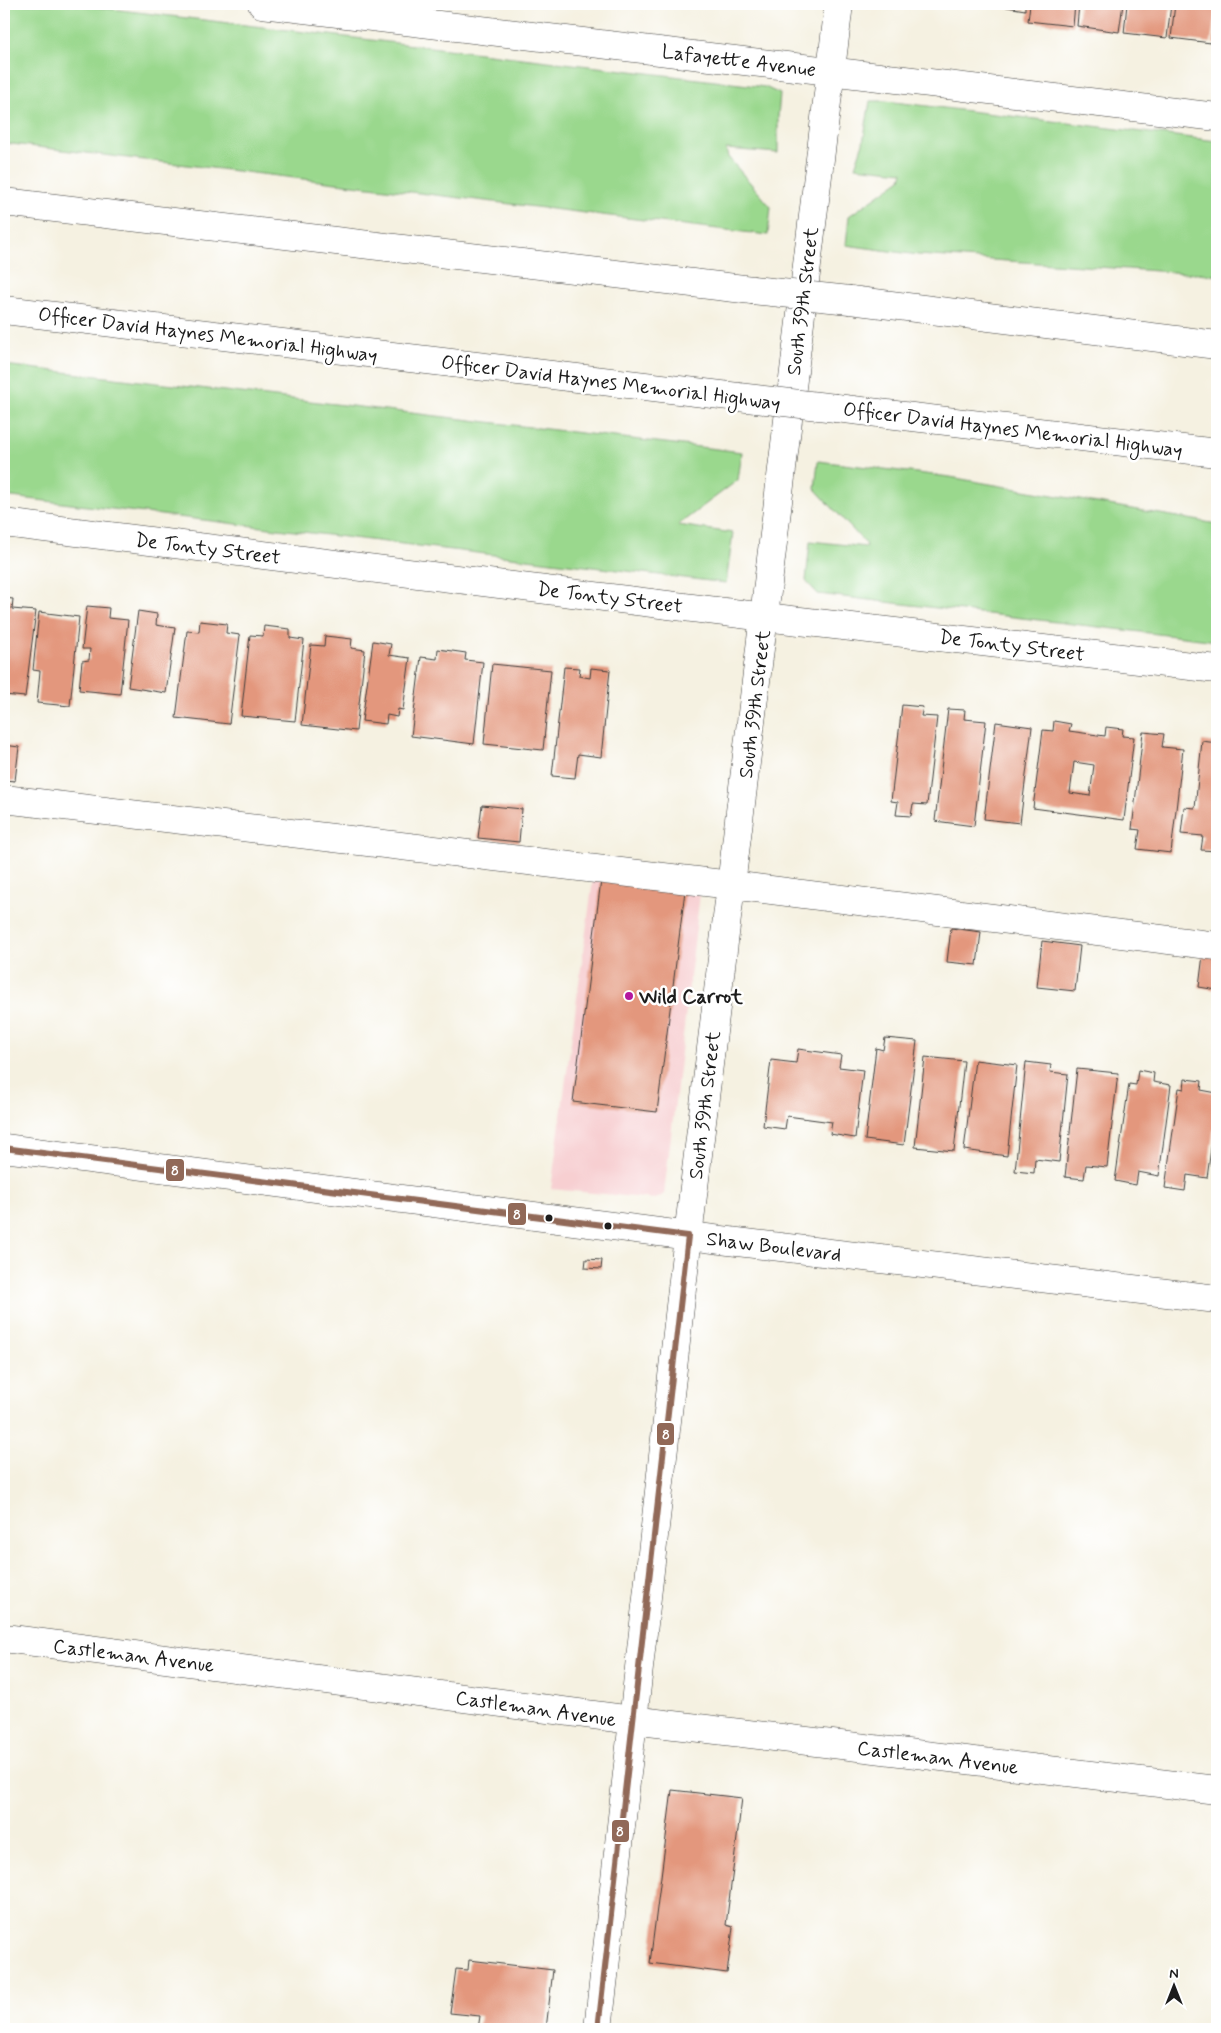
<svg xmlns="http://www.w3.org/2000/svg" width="1221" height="2033" viewBox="0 0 1221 2033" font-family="Mynerve,sans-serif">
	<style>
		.built { fill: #f7cfd1 }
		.green { fill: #9ad88d; stroke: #5b7a54 }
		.building { fill: #e3977d; fill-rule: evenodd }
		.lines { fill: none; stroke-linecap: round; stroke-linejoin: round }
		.minor-casing { stroke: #3d3c3a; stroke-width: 29 }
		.highway-casing { stroke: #3d3c3a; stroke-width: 29 }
		.minor { stroke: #fff; stroke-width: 28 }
		.highway { stroke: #fff; stroke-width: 28 }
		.highway-bridge-casing { stroke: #3d3c3a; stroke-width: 29; stroke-linecap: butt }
		.highway-bridge { stroke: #fff; stroke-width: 28 }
		.bus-1-casing { stroke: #fff; stroke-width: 10 }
		.bus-1 { stroke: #916958; stroke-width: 6 }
		.poi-dot { fill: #b5179e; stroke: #fff; stroke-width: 2 }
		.bus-dot { fill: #1c1c1c; stroke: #fff; stroke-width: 2 }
		.labels { text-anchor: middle; stroke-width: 5; stroke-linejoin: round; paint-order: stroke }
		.street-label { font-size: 20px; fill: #1c1c1c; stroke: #fff }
		.poi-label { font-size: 20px; font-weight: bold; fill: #1c1c1c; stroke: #fff; text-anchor: start }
		.line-badge { stroke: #fff; stroke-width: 2 }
		.badge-label { font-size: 14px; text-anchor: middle; font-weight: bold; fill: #fff }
	</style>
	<rect width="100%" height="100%" fill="#fff"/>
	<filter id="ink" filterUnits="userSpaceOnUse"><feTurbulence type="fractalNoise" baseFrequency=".02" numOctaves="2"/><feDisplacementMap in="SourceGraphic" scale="10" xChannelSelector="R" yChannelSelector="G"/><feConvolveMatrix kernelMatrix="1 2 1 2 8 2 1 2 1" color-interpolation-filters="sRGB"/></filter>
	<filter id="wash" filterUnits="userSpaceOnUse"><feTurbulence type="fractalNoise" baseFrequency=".0096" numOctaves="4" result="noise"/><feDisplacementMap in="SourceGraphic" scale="20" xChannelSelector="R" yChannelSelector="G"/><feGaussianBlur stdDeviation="1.12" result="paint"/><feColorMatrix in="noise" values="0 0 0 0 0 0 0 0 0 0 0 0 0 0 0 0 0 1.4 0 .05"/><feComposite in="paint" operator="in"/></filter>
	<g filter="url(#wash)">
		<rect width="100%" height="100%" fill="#f5f1e1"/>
		<!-- built -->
		<path class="built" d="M593 880 700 894 664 1194 656 1199 551 1189Z"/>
		<!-- green -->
		<g class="green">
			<path d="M4 4H70L765 87 780 94 778 116V153L726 149 728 157 771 207 768 235 4 143Z"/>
			<path d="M870 101H886L1217 141V275L918 255 846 245 849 216 901 179 903 172 855 167 863 143Z"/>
			<path d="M4 365 742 452 738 480 678 525 733 533 726 583 4 496Z"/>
			<path d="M818 461 950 477 1217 524V641L818 594 806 581 810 541 866 547 865 543 815 489Z"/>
		</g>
		<g id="blocks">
			<!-- building -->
			<g class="building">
				<path d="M989 4H1025V10Z"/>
				<path d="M1030 4H1075L1073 26 1028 21Z"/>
				<path d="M1079 4H1123L1119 32 1077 26Z"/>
				<path d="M1127 4H1171L1167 38 1124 33Z"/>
				<path d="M1175 4H1216L1211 43 1171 38Z"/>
				<path d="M1216 23H1217V44H1213Z"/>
				<path d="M4 598 13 599 12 609 36 611 25 697 4 695Z"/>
				<path d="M87 606 109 608 108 618 128 620 120 694 79 690 82 661 89 660 90 649H82Z"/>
				<path d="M138 611 157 614 156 625 175 628 166 693 128 687Z"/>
				<path d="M39 612 79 617 70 706 37 703 40 671 33 670Z"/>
				<path d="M200 621 227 624 226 633 240 635 229 724 176 718 187 631 199 632Z"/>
				<path d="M264 626 290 629V638L304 640 295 721 241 716 250 635 263 636Z"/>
				<path d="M325 636 352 639 351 648 365 650 356 731 302 725 311 645 324 646Z"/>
				<path d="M373 641 391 644 389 655 410 658 403 710 398 709 397 717 387 715 386 724 362 721Z"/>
				<path d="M438 649 466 653 465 660 483 662 474 744 411 736 421 657 437 659Z"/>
				<path d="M492 664 551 670 543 750 484 744Z"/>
				<path d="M564 667 580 668 579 676 590 678 591 668 610 670 601 757 578 754 575 778 552 776Z"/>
				<path d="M902 705 923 707 921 716 937 717 927 805 913 804 911 816 896 815 898 802 891 801Z"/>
				<path d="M948 709 965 710 964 719 986 721 974 826 935 821Z"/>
				<path d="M1054 721 1071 724 1069 731 1105 736 1106 727 1123 729 1122 736 1134 737 1124 820 1033 808 1043 730 1053 731ZM1074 762 1094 765 1090 796 1070 793Z"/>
				<path d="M996 722 1032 727 1020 823 984 819Z"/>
				<path d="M1143 732 1164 734 1162 747 1183 749 1171 853 1137 849 1140 830 1132 829Z"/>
				<path d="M1202 741 1217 743V851L1201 850 1203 836 1181 834 1184 807 1195 808Z"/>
				<path d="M4 745 19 747 15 781 4 780Z"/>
				<path d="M482 805 522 809 519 842 478 838Z"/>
				<path d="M601 880 685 891 657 1112 573 1102Z"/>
				<path d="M951 928 981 932 977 965 947 962Z"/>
				<path d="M1042 941 1080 946 1075 991 1037 987Z"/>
				<path d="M1203 955 1217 956V990L1199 987Z"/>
				<path d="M885 1038 917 1041 904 1145 865 1140 876 1048 883 1050Z"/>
				<path d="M798 1049 841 1055 839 1067 863 1070 855 1138 830 1134 832 1122 787 1116 785 1129 763 1126 771 1060 796 1063Z"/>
				<path d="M925 1057 964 1061 954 1151 915 1147Z"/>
				<path d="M975 1060 1017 1065 1007 1156 964 1150Z"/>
				<path d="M1026 1062 1051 1065 1050 1072 1068 1074 1059 1162 1035 1159 1034 1173 1015 1171Z"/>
				<path d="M1077 1069 1118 1073 1107 1167 1086 1165 1084 1179 1065 1177Z"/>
				<path d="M1138 1070 1154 1073 1153 1082 1171 1085 1159 1176 1138 1172 1136 1185 1115 1181 1129 1084 1136 1085Z"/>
				<path d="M1185 1079 1202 1081 1201 1090 1217 1093V1104L1207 1178 1187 1175 1185 1191 1165 1188 1179 1088 1184 1089Z"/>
				<path d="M586 1259 602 1260 601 1269 585 1268Z"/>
				<path d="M672 1790 742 1798 726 1925 733 1927 727 1973 650 1963Z"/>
				<path d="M469 1960 553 1970 546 2029H478L480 2016 450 2013 456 1969 468 1970Z"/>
			</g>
		</g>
	</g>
	<g filter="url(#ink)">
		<use href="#blocks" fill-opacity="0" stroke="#3d3c3a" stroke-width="1"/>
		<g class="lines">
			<!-- minor casing -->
			<g class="minor-casing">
				<g id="minor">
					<path d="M262 4 1217 117"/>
					<path d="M4 523 765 617 1217 669"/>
					<path d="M4 799 731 885 1217 946"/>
					<path d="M4 1148 729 1241 1217 1299"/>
					<path d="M4 1638 632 1720 1217 1790"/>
					<path d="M598 2029 688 1236 839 4"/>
				</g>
			</g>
			<!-- highway casing -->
			<g class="highway-casing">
				<g id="highway">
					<path d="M4 202 752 290"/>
					<path d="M850 300 1217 345"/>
					<path d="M4 310 738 397"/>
					<path d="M836 408 1217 453"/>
				</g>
			</g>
			<!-- minor -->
			<use href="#minor" class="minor"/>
			<!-- highway -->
			<use href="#highway" class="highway"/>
			<!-- highway-bridge casing -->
			<g class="highway-bridge-casing">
				<g id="highway-bridge">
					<path d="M752 290 850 300"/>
					<path d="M738 397 836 408"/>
				</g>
			</g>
			<!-- highway-bridge -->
			<use href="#highway-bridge" class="highway-bridge"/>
			<!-- bus-1 casing -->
			<g class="bus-1-casing">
				<g id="bus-1">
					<path d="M4 1148 688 1236"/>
					<path d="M598 2029 688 1236"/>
				</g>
			</g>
			<!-- bus-1 -->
			<use href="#bus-1" class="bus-1"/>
		</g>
	</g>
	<!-- markers -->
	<circle class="poi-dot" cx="629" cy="996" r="5"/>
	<g class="bus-dot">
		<circle cx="549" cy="1218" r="4.5"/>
		<circle cx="608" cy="1226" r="4.5"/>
	</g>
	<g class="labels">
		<!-- street labels -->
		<g class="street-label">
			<text transform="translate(739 60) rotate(7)" y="7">Lafayette Avenue</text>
			<text transform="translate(802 301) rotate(-83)" y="7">South 39th Street</text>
			<text transform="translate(208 334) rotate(7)" y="7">Officer David Haynes Memorial Highway</text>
			<text transform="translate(611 382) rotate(7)" y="7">Officer David Haynes Memorial Highway</text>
			<text transform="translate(1013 429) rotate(7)" y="7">Officer David Haynes Memorial Highway</text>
			<text transform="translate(208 548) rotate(7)" y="7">De Tonty Street</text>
			<text transform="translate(610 597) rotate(7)" y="7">De Tonty Street</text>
			<text transform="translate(1012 645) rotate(7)" y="7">De Tonty Street</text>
			<text transform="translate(754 704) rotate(-83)" y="7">South 39th Street</text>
			<text transform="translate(704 1105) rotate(-83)" y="7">South 39th Street</text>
			<text transform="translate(774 1246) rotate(7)" y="7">Shaw Boulevard</text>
			<text transform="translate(134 1655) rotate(7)" y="7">Castleman Avenue</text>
			<text transform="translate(536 1708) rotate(8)" y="7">Castleman Avenue</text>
			<text transform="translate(938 1757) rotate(7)" y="7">Castleman Avenue</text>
		</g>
		<!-- poi labels -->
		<g class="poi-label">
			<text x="639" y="1003">Wild Carrot</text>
		</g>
	</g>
	<g class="line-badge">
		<rect x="165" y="1158" width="20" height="24" rx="5" fill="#916958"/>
		<rect x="507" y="1202" width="20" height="24" rx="5" fill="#916958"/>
		<rect x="656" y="1422" width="19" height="24" rx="5" fill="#916958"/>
		<rect x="611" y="1819" width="19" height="24" rx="5" fill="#916958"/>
	</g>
	<g class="badge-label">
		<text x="175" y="1175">8</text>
		<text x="517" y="1219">8</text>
		<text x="666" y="1439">8</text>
		<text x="620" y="1836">8</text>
	</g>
	<!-- margin -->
	<rect width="1221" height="2033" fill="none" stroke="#fff" stroke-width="20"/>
	<!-- north arrow -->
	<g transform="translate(1174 1986)" stroke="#ffffff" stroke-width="4" paint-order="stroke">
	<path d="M0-4L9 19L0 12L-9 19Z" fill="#1c1c1c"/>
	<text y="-8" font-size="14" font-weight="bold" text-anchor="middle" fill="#1c1c1c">N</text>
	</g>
</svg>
